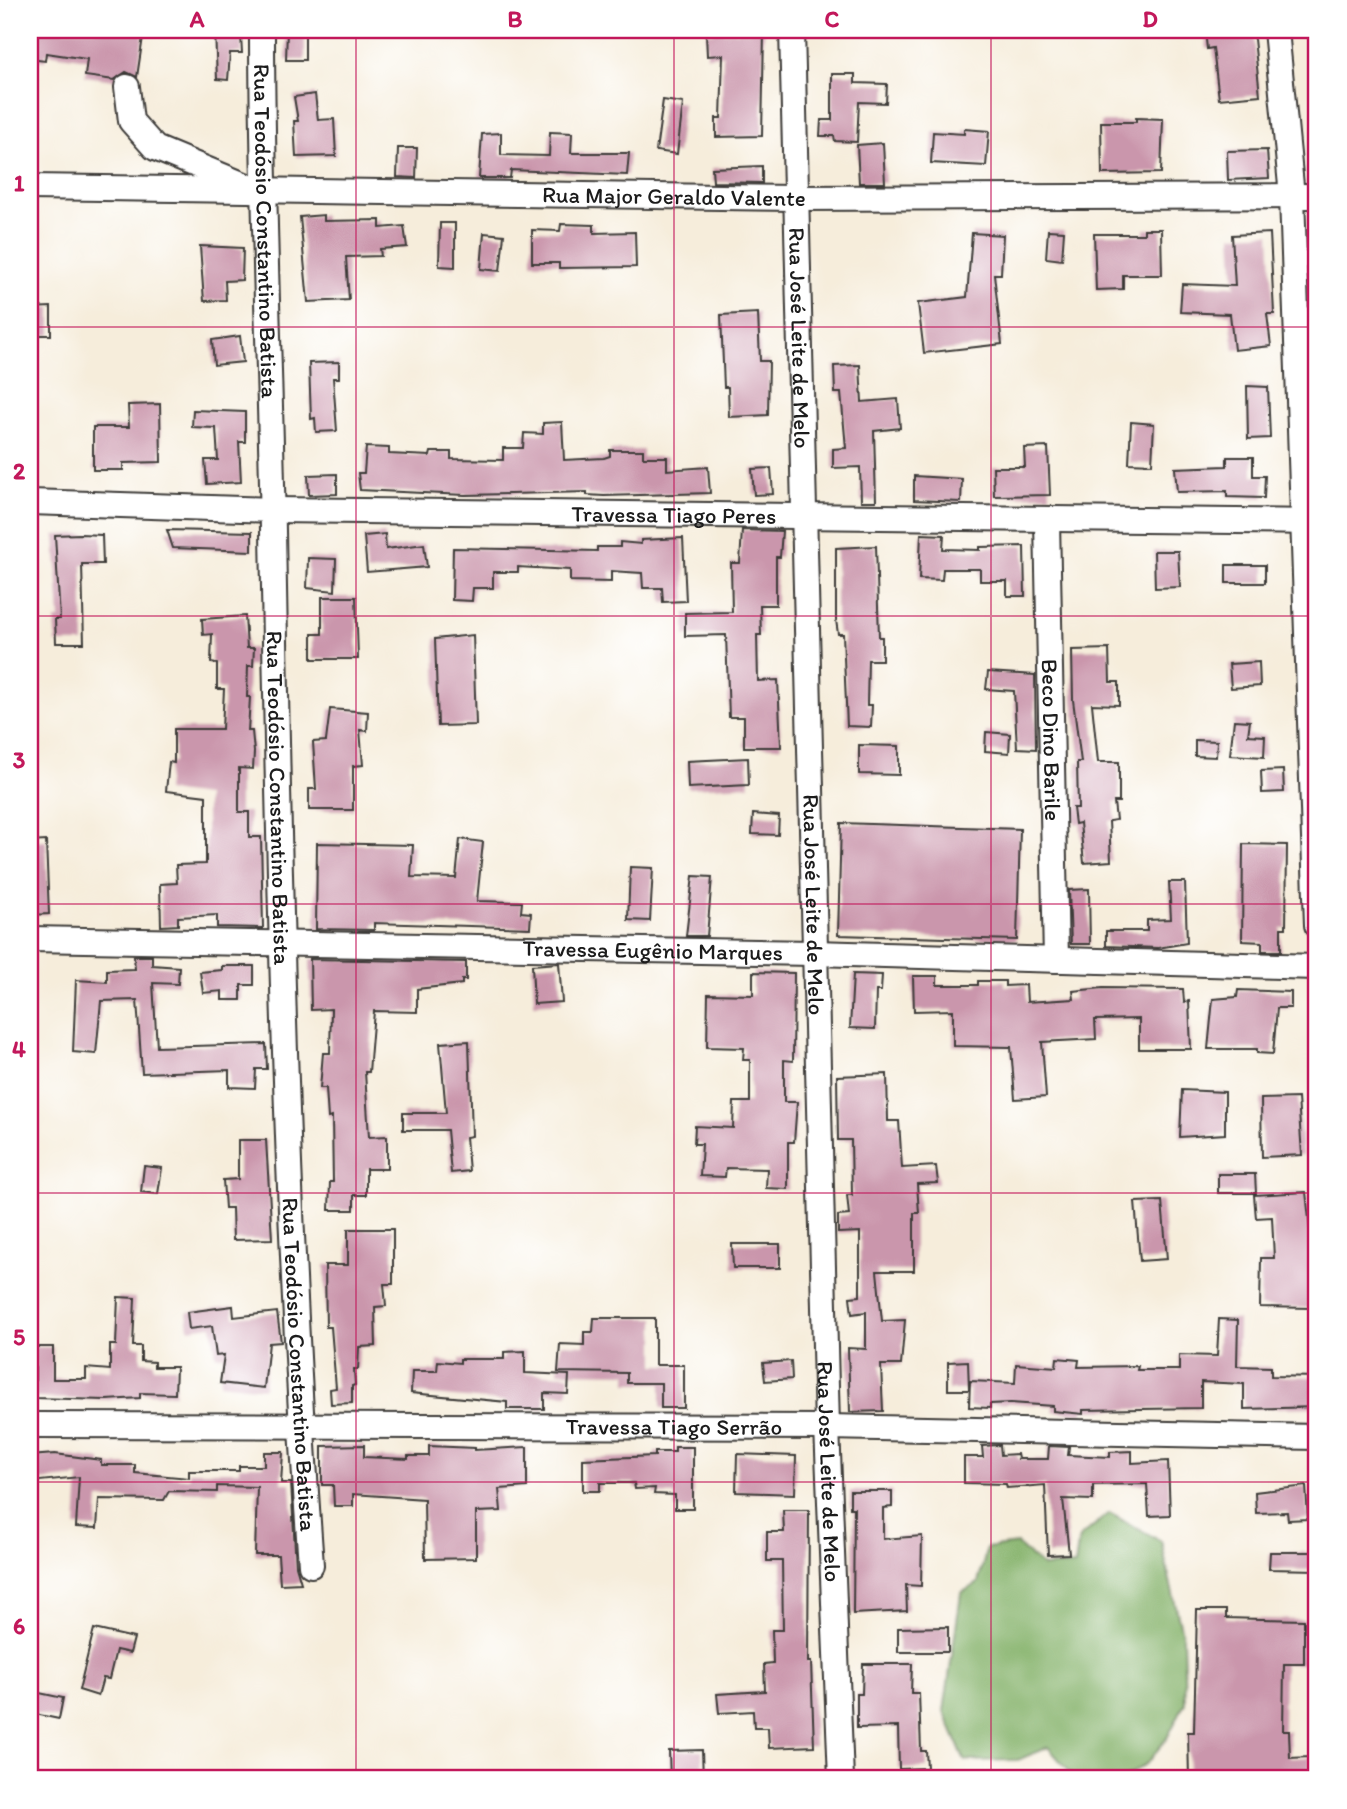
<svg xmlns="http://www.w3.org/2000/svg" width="1347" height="1809" viewBox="0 0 1347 1809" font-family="Itim,sans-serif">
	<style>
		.forest { fill: #86b36c; stroke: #516844; stroke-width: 2 }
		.building { fill: #ca96ac }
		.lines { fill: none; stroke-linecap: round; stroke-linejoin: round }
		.street-casing { stroke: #3d3b39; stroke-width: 28 }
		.street { stroke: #fff; stroke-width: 24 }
		.grid { fill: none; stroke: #c2185b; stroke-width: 2; stroke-opacity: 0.55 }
		.labels { text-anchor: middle; stroke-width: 7; stroke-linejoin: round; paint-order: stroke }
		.street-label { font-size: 23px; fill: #1c1c1c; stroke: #fff }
		.neatline { fill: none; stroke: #c2185b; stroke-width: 2.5 }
		.grid-label { font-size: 23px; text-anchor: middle; font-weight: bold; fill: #c2185b }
	</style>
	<rect width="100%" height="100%" fill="#fff"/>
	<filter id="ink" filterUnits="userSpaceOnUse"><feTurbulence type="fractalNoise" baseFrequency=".0143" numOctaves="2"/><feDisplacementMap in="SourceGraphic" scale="14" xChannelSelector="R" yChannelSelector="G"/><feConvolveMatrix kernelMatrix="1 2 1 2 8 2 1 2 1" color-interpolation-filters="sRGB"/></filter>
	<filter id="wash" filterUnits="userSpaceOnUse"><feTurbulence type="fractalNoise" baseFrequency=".00686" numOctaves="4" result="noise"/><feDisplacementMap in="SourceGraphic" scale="28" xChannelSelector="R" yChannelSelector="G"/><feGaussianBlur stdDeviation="1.57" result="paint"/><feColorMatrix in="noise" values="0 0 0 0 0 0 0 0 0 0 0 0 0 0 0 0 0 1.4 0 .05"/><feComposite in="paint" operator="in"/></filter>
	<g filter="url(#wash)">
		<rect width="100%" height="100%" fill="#f6eddb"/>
		<!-- forest -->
		<path class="forest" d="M1109 1513 1161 1541 1183 1638 1185 1703 1167 1738 1147 1763 1123 1779H1076L1048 1747 1018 1760 965 1761 944 1711 961 1593 978 1583 987 1548 1017 1544 1043 1567 1075 1565 1079 1538Z"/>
		<g id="blocks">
			<!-- building -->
			<g class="building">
				<path d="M30 30H144L137 77 126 72 114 80 85 76 87 59 46 53 45 61 30 59Z"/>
				<path d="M215 30H231V36L241 35 242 53H230L228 80 217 79Z"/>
				<path d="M287 30H305V60H286Z"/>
				<path d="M1205 30H1253L1260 95 1219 99 1213 48 1207 49Z"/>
				<path d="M764 31 762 136 716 137V118H721L723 55 707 56 706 33Z"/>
				<path d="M832 74H855V83L887 84 886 103 859 102 857 142 835 141 834 136H820L821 120H832Z"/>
				<path d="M315 94 318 120 334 119 336 156 296 157 294 121H298L294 97Z"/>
				<path d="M663 100 683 103 677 154 656 151Z"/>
				<path d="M1136 118 1163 119 1161 173 1102 174 1101 122H1136Z"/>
				<path d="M964 129 989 131 986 166 931 163 933 132 964 134Z"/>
				<path d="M550 132 572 133 571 153H629L627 175 511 170 510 178H479L482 134 501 133V155L549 156Z"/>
				<path d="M883 143 885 183H859L857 145Z"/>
				<path d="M398 148H417L416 178 397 177Z"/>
				<path d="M1267 150 1269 178 1228 180 1227 151Z"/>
				<path d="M762 166V183L713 182 712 168Z"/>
				<path d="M324 215V221L380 220V228L404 226 407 247 380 249 381 256 346 257 349 300 308 302 300 217Z"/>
				<path d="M440 223H455V267L439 266Z"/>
				<path d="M561 224 594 225V233L635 232 636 267 559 268V263H532V230L560 231Z"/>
				<path d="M1144 229H1161L1162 275H1123V289L1096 290 1094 234H1144Z"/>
				<path d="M1048 230 1064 231 1062 260 1046 258Z"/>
				<path d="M484 233 504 235 500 271 481 269Z"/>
				<path d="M972 233 1003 235 1001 274H994L1002 344 924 353 918 303 967 297Z"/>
				<path d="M1270 233 1274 314H1267L1271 346 1234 350 1230 314 1180 312 1182 284 1235 286 1232 235Z"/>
				<path d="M200 246 243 248 242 280 225 281 226 300 204 301Z"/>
				<path d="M51 307V335H31L30 308Z"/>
				<path d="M758 313 760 361H769L768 415 729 417 728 387H724L721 315Z"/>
				<path d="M240 336 243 362 214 365 212 340Z"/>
				<path d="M339 362V378H333L337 431 316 432 315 418 311 419 309 363Z"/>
				<path d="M860 365 862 402 898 399 900 428 874 431 876 501H861L860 467 833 468V449L846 448 841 393H835L834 366Z"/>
				<path d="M1247 386 1268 387 1270 438 1248 439Z"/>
				<path d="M160 404 161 462 123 463V470H93V427H129L128 405Z"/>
				<path d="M193 410 245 412V442H239L241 482 207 484 205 460H218L216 428 192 427Z"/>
				<path d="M562 422 564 460 604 458 610 456V450H643V457H667V470L708 467 710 493 604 496 587 495V492L465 495 360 490 358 473H364L366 447 389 448V454L430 456 431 452H451V459L503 460V448H523L524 433 543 434V423Z"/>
				<path d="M1131 422 1154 424 1152 464 1129 463Z"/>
				<path d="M1048 447 1050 495 994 496 993 467H1025L1024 448Z"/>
				<path d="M1227 457H1253V476H1265L1264 498 1227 497V491L1177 492 1175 468 1227 466Z"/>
				<path d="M771 468 773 494 754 495 752 469Z"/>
				<path d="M337 474V494L309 495 308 475Z"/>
				<path d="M914 476 962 479 961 502 914 500Z"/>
				<path d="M167 530 252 532V551L173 548Z"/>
				<path d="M742 530 782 531 780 557H776V605H760L761 635H757L758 681 778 680 781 747H744V717H729L726 635 685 636V613L732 612 731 563H740Z"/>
				<path d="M80 534 102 535 103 564H82L84 643H56L55 619H60L55 535Z"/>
				<path d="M385 534 386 549 424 544 427 567 367 572 364 536Z"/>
				<path d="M921 534 944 535 943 549 980 550V547L1024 546 1025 596H1007V581H980V569H943L942 580 919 579Z"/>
				<path d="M683 538 686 601 663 602 662 588H643L642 573 611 571V582L570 581V570L518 567V572H493V588H473L472 601 452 600 453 548 597 551V547H620V542L641 544V540Z"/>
				<path d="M876 546 879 637H882V660H868L867 705H872L871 727 847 726 843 634H838L836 620V548Z"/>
				<path d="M1154 551H1178L1180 587 1155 588Z"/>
				<path d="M308 558 336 559 335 591 307 588Z"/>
				<rect x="1226" y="565" width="39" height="18"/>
				<path d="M322 597H356L358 659H312V634H322Z"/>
				<path d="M245 616 247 648H254L253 666H248L247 697H250L248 731H252L254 752 253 769 239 768V812H249V837H261L263 928 217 927V915L178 917V925L161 926 160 884 177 883 176 865 206 864V796L166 791 169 762 174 763V729H222L224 689H217V664L211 663 212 634 203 635 202 619Z"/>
				<path d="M473 635 476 725 438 726 435 639Z"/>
				<path d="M1109 649 1110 682H1119V705L1092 704 1098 762H1119V802H1114L1116 820 1109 821 1111 861 1084 863 1080 823 1075 824 1073 808H1078L1077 762H1081L1073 700 1072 650Z"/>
				<path d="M1259 662 1260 686 1231 688 1229 664Z"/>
				<path d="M988 672 1035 675 1036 749 1017 748 1014 691 986 689Z"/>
				<path d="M330 709 368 712 367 731 360 730 363 765 353 766V810H309V789H316L313 742 326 741Z"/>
				<path d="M1234 720 1250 721 1248 735 1265 736 1264 757 1230 755Z"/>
				<path d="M986 732 1010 734 1009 753 985 751Z"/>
				<path d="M1195 740 1217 741 1216 757 1195 756Z"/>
				<path d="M859 745 899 746V775L859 774Z"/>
				<path d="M748 758 749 785 688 788 687 761Z"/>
				<path d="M1283 770 1284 792 1262 793 1261 771Z"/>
				<path d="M753 814 779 816 778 835 752 834Z"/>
				<path d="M841 823 1020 829 1017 940 838 935Z"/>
				<path d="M460 839 483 842 477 901 522 902 521 912 531 913 530 928 374 923V930L316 929 317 843 413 845 411 877 456 878Z"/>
				<path d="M46 841 49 914 30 915V842Z"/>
				<path d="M1243 844 1287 845 1286 928H1281V951H1262V942L1242 941Z"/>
				<path d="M630 867 653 868 650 921 628 920Z"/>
				<path d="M693 876 712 877 707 936H686Z"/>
				<path d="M1169 882H1185L1187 943 1158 948 1106 946V931H1147V920L1171 919Z"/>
				<path d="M1089 889 1090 944H1071L1069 890Z"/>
				<path d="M134 956H152V965L179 967 178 984 153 983 157 1047 266 1044 267 1069H256L255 1088 229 1087V1070L142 1073 137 1000 101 1001 96 1054 73 1052 76 980 107 982V970L135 969Z"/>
				<path d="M310 959 466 962V980H462V984L417 989V1012L374 1011 369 1072H365L369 1137 387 1136V1169H366V1195H354V1210H329L330 1182H333L332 1117 328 1118 326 1088H320L323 1053H330L331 1009 311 1010Z"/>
				<path d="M559 963 562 1002 534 1004 532 965Z"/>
				<path d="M222 966H254V985H241V1000H222V991L203 993 200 972 222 970Z"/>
				<path d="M753 972 794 973 793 1061 784 1060V1102H797L794 1142H788V1189L766 1188 767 1169 726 1168 725 1177 700 1176 702 1144H694L695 1126 733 1128 734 1102H750V1060H743L744 1048 707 1047 708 994 753 995Z"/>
				<path d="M853 974 882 975 881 991H876L875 1029 850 1028Z"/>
				<path d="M913 976H937V985H978V981H1005V986L1026 985 1027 1002 1074 999 1073 991 1103 988 1183 989 1184 1002 1189 1001 1191 1049H1139V1019L1095 1020 1096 1039 1042 1042 1046 1097 1015 1099 1011 1047 953 1046V1010L914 1011Z"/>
				<path d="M1238 990 1291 992V1008H1277L1273 1054 1257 1053V1049H1208L1213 999 1237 997Z"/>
				<path d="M469 1041 472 1136 466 1137 469 1171 451 1173 447 1130H403V1113H446L440 1043Z"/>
				<path d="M887 1074 888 1121H899L902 1168 936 1166 938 1183 917 1184 919 1213H914V1271H877L882 1321 905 1320 901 1365H881L883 1411 850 1412 848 1348 866 1349V1312L852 1314 850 1297 860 1296V1232L838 1233V1216L849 1215 847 1195H852L851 1140H838L837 1076Z"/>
				<path d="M1182 1090 1225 1092V1134L1180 1137Z"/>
				<path d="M1298 1098 1302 1155 1262 1157 1261 1099Z"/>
				<path d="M238 1140H266L272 1239 233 1240 232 1208H225L223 1180 238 1179Z"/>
				<path d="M144 1166 162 1168 158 1194 141 1192Z"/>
				<path d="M1218 1174H1255L1256 1193H1218Z"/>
				<path d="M1306 1192 1313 1257 1310 1308 1260 1307 1261 1258H1274L1272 1217 1256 1218 1254 1195Z"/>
				<path d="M1162 1201 1167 1259 1140 1261 1135 1202Z"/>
				<path d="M348 1229H393V1284H384L386 1306 375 1307 376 1346 359 1347 358 1369H354L355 1385 352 1386V1403L331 1404 330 1389 336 1388 331 1327H326L325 1265H348Z"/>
				<path d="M732 1244H780V1268H733Z"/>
				<path d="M118 1297 135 1298 133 1346H141V1361L154 1362V1367H176L175 1394 140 1393V1398L106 1400 35 1398V1362H31L30 1347H53V1379H86V1368L110 1370V1345H116Z"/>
				<path d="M233 1306 234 1317 277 1312 281 1342 269 1343 264 1388 220 1383 224 1355 216 1356 212 1326 189 1329 187 1312Z"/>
				<path d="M594 1318H655V1365H684V1408H661V1383H627V1373L558 1372 560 1344 584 1345V1332H593Z"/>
				<path d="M1219 1319 1238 1320 1237 1366 1271 1367V1376L1317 1377V1407L1244 1409V1384L1201 1382V1408L1083 1410V1414L1053 1411V1406L1011 1403 990 1404V1408L969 1407 970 1381 1015 1383 1016 1364 1056 1367 1057 1358 1079 1360 1078 1367 1138 1366 1137 1370H1179V1355L1217 1356Z"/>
				<path d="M525 1351V1373L569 1375 568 1394 544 1393V1409H507V1402L411 1393 412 1371H437L438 1361 460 1363V1359H504V1352Z"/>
				<path d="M791 1361 792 1379 765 1381 763 1363Z"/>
				<path d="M968 1361 969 1390H948V1362Z"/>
				<path d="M364 1445V1457L408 1459V1456H429V1446L475 1448V1450L527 1447V1487L499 1489 501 1511 476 1512V1558L425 1559 424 1499 353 1494V1506H334L333 1485H322V1446Z"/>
				<path d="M1000 1445 1001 1455 1017 1454 1018 1459H1048L1049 1446 1069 1447 1068 1455 1110 1457V1452L1132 1451V1463L1168 1461 1170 1515 1149 1516 1147 1484 1093 1485V1500L1063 1499 1069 1554 1048 1555 1045 1485 1007 1488 1006 1484 964 1483V1457H983L982 1446Z"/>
				<path d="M675 1447H693V1509H675V1495L654 1494 655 1488 635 1489 634 1483H600V1491H583V1459L655 1456V1452H675Z"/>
				<path d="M264 1452H283L281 1483H291L296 1566 301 1583 280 1584 278 1555H255L257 1487 217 1486V1492L169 1491 164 1500 99 1499 97 1528 76 1527 79 1477 30 1482V1456L55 1454 101 1460V1465H135V1473L189 1478V1471H239V1466H264Z"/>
				<path d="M737 1454 796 1456 795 1494 736 1492Z"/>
				<path d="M1306 1486 1308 1519 1288 1520 1287 1512 1256 1513 1255 1492Z"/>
				<path d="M850 1491H892V1507L883 1508V1539L922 1536 921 1586 906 1585 907 1611 853 1614 854 1508H850Z"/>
				<path d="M783 1510H809L808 1662H811L814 1746 769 1748 768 1728H754L753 1711 719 1713 717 1694 765 1691 764 1664 773 1663 772 1630H783L782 1561H767V1532H784Z"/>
				<path d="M1270 1552H1317V1570L1269 1569Z"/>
				<path d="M1197 1610H1226V1618L1304 1620V1664H1284L1283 1731H1289L1290 1758 1310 1757V1779H1189L1188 1732H1194Z"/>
				<path d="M948 1627V1652H898V1628Z"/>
				<path d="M94 1629 134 1638 130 1653 116 1650 109 1679 103 1678 98 1696 79 1690Z"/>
				<path d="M863 1664H912L911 1693H919L921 1751H926L927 1768 899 1769 898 1727 857 1728V1694H862Z"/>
				<path d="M30 1691 63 1698 59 1719 30 1713Z"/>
				<path d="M702 1750 703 1779H670L669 1751Z"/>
			</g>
		</g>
	</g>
	<g filter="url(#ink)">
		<use href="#blocks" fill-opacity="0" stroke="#3d3b39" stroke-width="2"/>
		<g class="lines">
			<!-- street casing -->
			<g class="street-casing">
				<g id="street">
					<path id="s1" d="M262 30C262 197 270 364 273 531 279 876 286 1221 311 1565"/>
					<path id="s2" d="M792 30 827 1427 841 1779"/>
					<path d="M1276 30 1292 196 1317 925"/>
					<path d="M127 87 131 121 155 148 249 187"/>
					<path id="s3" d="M30 187 795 198 1317 196"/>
					<path id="s4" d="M30 502 273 510 1317 522"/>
					<path id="s5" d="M1047 521 1056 960"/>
					<path id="s6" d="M30 939 814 953 1317 967"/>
					<path id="s7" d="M30 1425 827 1427 1317 1437"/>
				</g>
			</g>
			<!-- street -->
			<use href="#street" class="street"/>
		</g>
	</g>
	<!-- grid -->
	<path class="grid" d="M356 30V1779M674 30V1779M991 30V1779M30 327H1317M30 616H1317M30 904H1317M30 1193H1317M30 1482H1317"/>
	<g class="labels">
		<!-- street labels -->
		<g class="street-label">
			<text dy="8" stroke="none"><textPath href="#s3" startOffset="644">Rua Major Geraldo Valente</textPath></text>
			<text dy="8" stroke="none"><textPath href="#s1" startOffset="201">Rua Teodósio Constantino Batista</textPath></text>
			<text dy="8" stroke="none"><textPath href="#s2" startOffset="308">Rua José Leite de Melo</textPath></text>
			<text dy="8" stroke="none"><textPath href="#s4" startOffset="644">Travessa Tiago Peres</textPath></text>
			<text dy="8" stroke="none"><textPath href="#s5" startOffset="219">Beco Dino Barile</textPath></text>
			<text dy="8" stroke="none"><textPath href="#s1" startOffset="768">Rua Teodósio Constantino Batista</textPath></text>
			<text dy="8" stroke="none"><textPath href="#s2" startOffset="875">Rua José Leite de Melo</textPath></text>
			<text dy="8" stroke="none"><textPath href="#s6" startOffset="623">Travessa Eugênio Marques</textPath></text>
			<text dy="8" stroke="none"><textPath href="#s1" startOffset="1335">Rua Teodósio Constantino Batista</textPath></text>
			<text dy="8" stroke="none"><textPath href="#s7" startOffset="644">Travessa Tiago Serrão</textPath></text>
			<text dy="8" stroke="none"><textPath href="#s2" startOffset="1442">Rua José Leite de Melo</textPath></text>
		</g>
	</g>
	<!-- margin -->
	<rect width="1347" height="1809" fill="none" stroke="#fff" stroke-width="77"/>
	<rect x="38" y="38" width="1270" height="1732" class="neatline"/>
	<g class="grid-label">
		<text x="197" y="27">A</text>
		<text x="515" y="27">B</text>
		<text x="832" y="27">C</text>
		<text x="1150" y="27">D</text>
		<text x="19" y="191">1</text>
		<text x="19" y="479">2</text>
		<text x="19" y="768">3</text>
		<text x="19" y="1057">4</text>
		<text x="19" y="1345">5</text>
		<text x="19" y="1634">6</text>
	</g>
</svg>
